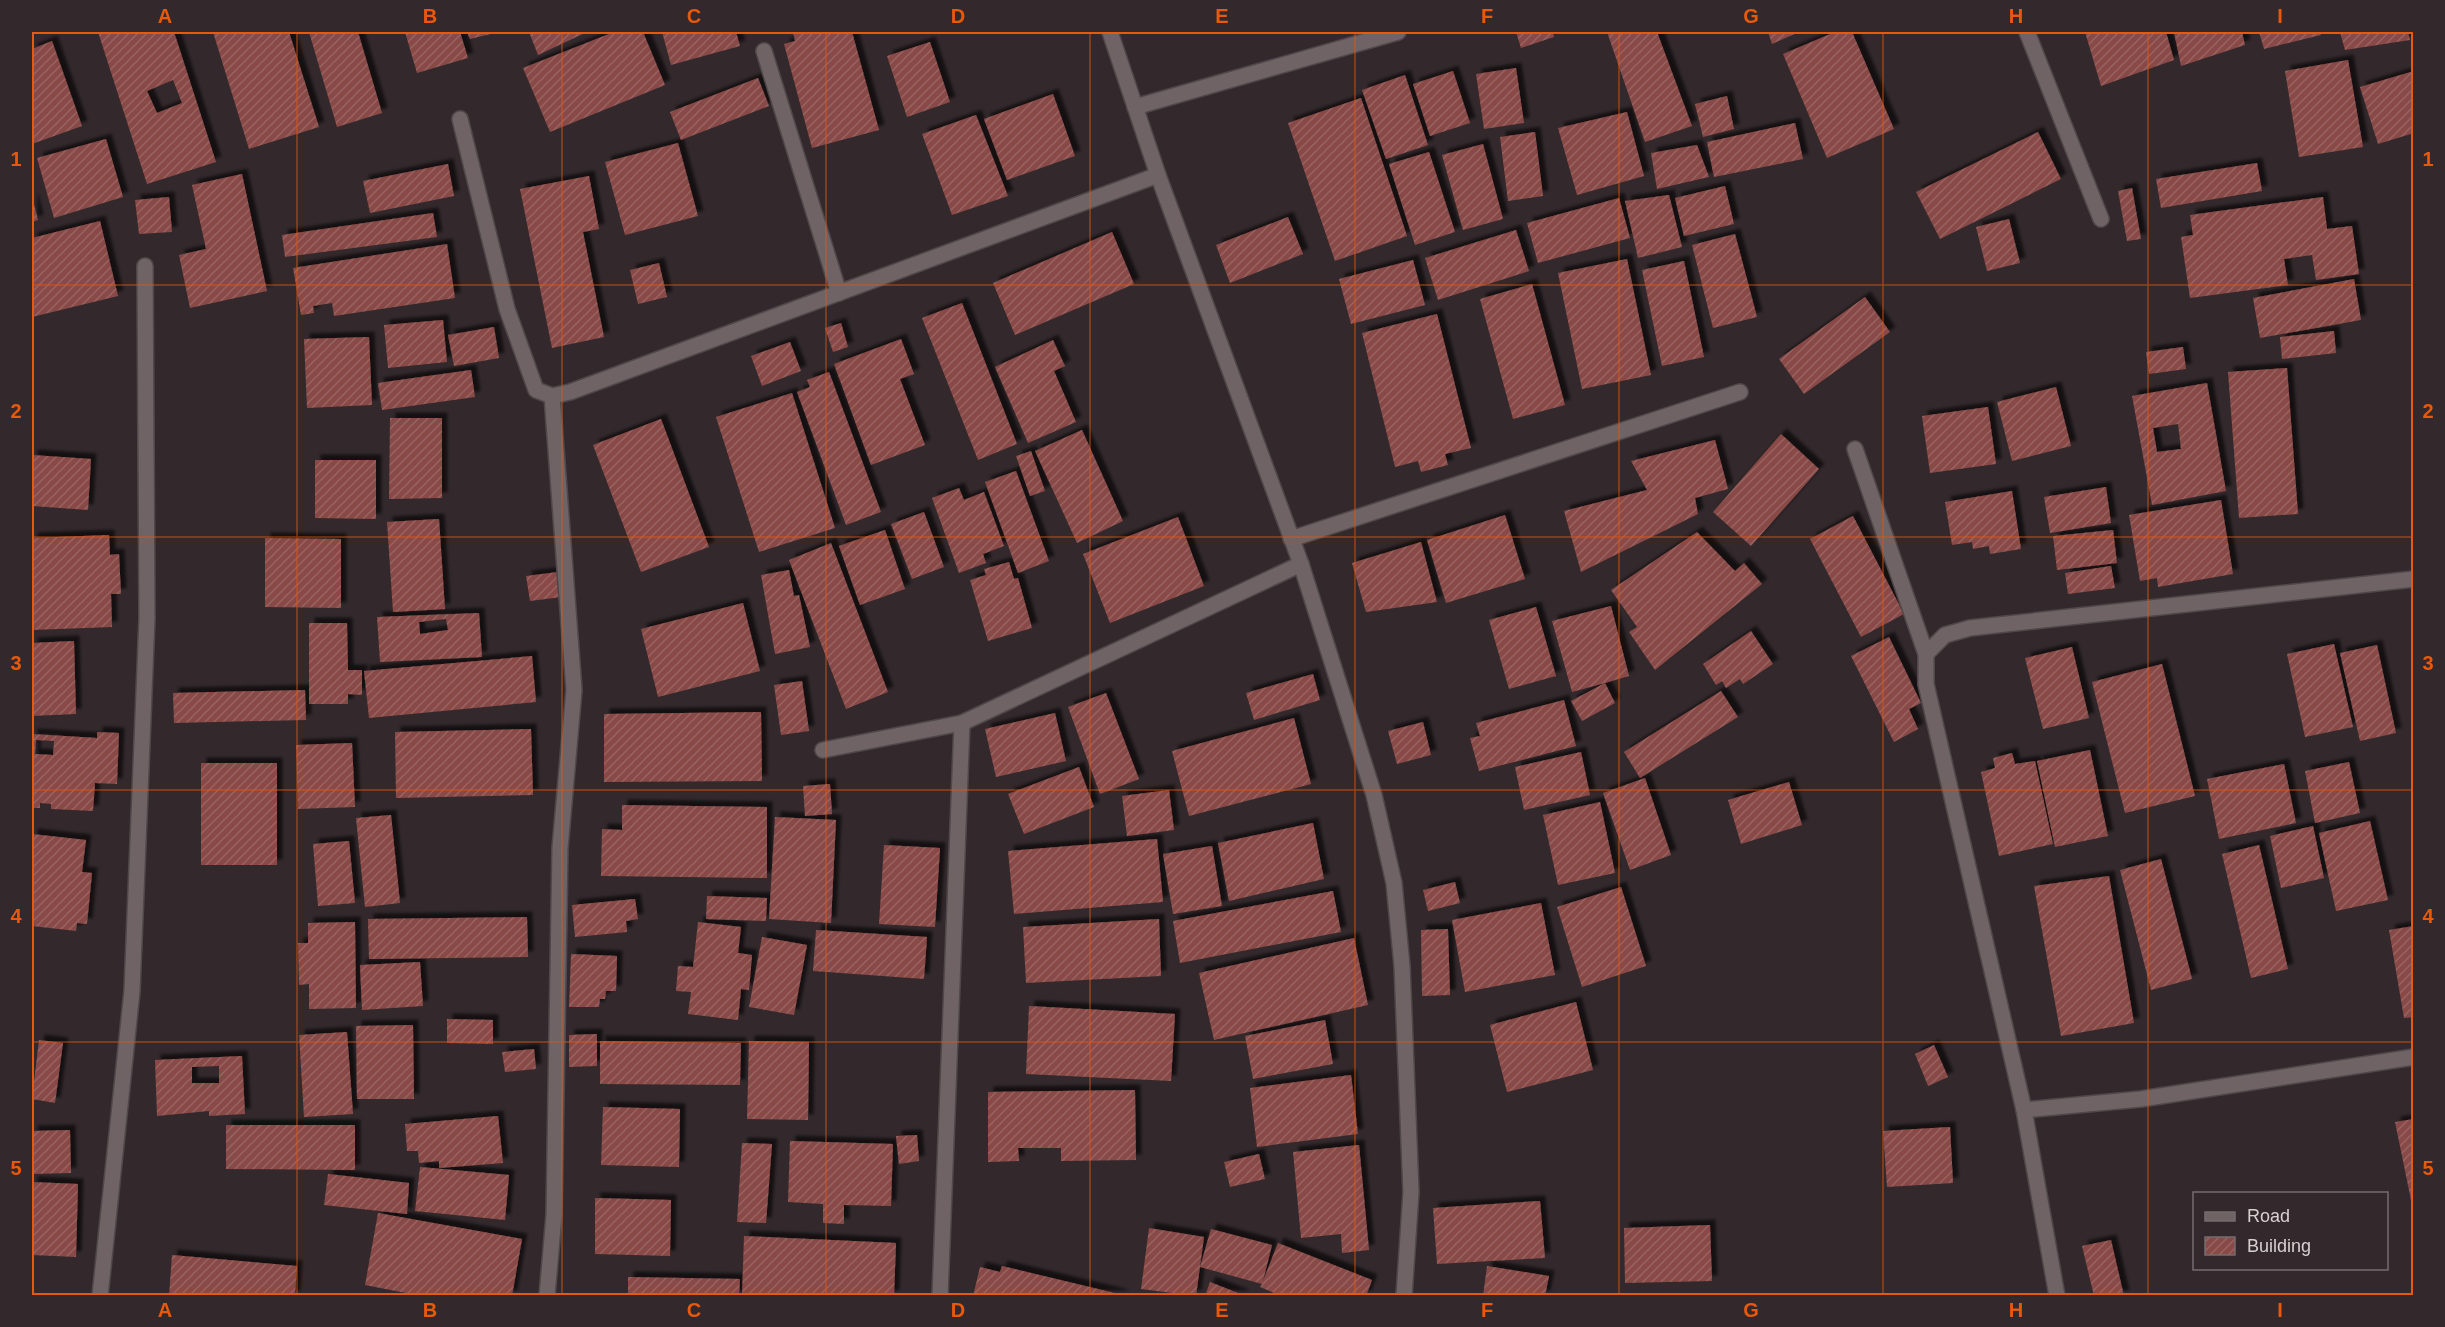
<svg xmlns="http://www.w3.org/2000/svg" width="2445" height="1327" viewBox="0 0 2445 1327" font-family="Arial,sans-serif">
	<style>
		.building { fill: url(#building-hatch); fill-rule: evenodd; filter: url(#shadow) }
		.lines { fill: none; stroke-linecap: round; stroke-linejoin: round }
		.street-casing { stroke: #4f4749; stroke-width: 18 }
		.street { stroke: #6f6366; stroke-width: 15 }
		.grid { fill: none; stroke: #e8590c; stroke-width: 1.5; stroke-opacity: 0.55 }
		.neatline { fill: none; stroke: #e8590c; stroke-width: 2 }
		.grid-label { font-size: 20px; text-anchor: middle; font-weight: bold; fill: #e8590c }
	</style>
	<defs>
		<pattern id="building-hatch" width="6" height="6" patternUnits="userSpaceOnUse" patternTransform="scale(1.5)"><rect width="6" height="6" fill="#884a47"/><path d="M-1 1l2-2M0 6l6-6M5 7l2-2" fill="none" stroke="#986360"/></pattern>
		<filter id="shadow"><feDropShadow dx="5.5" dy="-5.5" stdDeviation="1.5" flood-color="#0009"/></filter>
	</defs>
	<rect width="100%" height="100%" fill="#33292c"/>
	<!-- building -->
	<g class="building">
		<path d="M98 32H174L216 162 147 184ZM173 80 182 103 157 113 147 91Z"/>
		<path d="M213 32H289L319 127 249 149Z"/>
		<path d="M309 32H358L382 113 337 127Z"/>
		<path d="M405 32H460L468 58 417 73Z"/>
		<path d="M467 32H494L495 33 470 39Z"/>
		<path d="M529 32H587L538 55Z"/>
		<path d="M614 32H643L665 85 550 132 523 68Z"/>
		<path d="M662 32H736L740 46 671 65Z"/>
		<path d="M793 32H852L879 130 812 148 784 44 795 41Z"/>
		<path d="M1516 32H1553L1554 37 1521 48Z"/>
		<path d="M1607 32H1657L1692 126 1645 142Z"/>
		<path d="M1768 32H1799L1772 44Z"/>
		<path d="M1835 32H1852L1894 129 1827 158 1783 54Z"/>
		<path d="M2085 32H2166L2174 60 2101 86Z"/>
		<path d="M2174 32H2242L2245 45 2181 66Z"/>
		<path d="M2259 32H2320L2321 35 2264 49Z"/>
		<path d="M2340 32H2408L2410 40 2345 50Z"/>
		<path d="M52 41 82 126 32 144V49Z"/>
		<path d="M930 42 950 102 907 117 887 56Z"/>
		<path d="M2348 60 2363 147 2299 157 2285 71Z"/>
		<path d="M1516 68 1524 123 1484 129 1476 74Z"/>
		<path d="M1453 71 1470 123 1430 136 1413 84Z"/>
		<path d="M2414 71V133L2378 144 2360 87Z"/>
		<path d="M1405 75 1428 145 1386 159 1362 90Z"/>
		<path d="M758 78 769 106 681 140 670 112Z"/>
		<path d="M1053 94 1075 156 1007 180 984 119Z"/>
		<path d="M1727 96 1734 129 1703 137 1695 104Z"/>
		<path d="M1361 98 1407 236 1335 261 1288 123Z"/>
		<path d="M1627 112 1644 176 1577 195 1558 128Z"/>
		<path d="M976 115 1008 196 952 215 922 134Z"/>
		<path d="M1795 123 1803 159 1714 177 1707 142Z"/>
		<path d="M1535 132 1543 196 1508 201 1500 137Z"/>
		<path d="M2038 132 2061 179 1940 239 1916 192Z"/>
		<path d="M106 139 123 197 54 218 37 158Z"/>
		<path d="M678 143 698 216 625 235 605 162Z"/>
		<path d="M1483 144 1503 219 1463 230 1442 155Z"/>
		<path d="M1697 145 1709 177 1657 189 1651 153Z"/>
		<path d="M1429 152 1455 232 1415 245 1389 164Z"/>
		<path d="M2257 163 2262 191 2161 208 2156 179Z"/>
		<path d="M448 164 454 196 370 213 363 181Z"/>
		<path d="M242 174 267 291 190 308 179 255 206 249 192 185Z"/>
		<path d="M589 176 599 229 583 232 604 337 552 348 520 189Z"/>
		<path d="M1725 186 1734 224 1684 236 1675 198Z"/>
		<path d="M2132 188 2141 239 2127 241 2118 191Z"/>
		<path d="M1669 195 1682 247 1638 258 1625 201Z"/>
		<path d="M32 196 38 220 32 222Z"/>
		<path d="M169 197 172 232 139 234 135 200Z"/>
		<path d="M2323 197 2327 229 2352 226 2359 274 2316 280 2312 255 2284 259 2288 285 2190 298 2181 237 2193 235 2190 215Z"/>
		<path d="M1619 198 1630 238 1538 263 1527 223Z"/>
		<path d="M433 213 437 237 285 257 282 235Z"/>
		<path d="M1288 217 1303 254 1230 283 1216 245Z"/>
		<path d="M2009 219 2020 263 1987 271 1976 227Z"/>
		<path d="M100 221 118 296 32 317V238Z"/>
		<path d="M1516 230 1529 271 1438 300 1425 258Z"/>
		<path d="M1112 232 1134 284 1015 335 993 283Z"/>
		<path d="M1735 234 1757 317 1713 328 1692 245Z"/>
		<path d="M447 244 455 298 334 316 332 303 313 306 314 313 301 315 293 268Z"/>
		<path d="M1627 259 1651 375 1582 389 1558 273Z"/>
		<path d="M1413 260 1425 305 1351 324 1339 279Z"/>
		<path d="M1684 261 1704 357 1662 366 1642 270Z"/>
		<path d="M659 263 667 297 638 304 630 270Z"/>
		<path d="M2354 279 2361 320 2260 338 2253 298Z"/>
		<path d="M1532 284 1565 405 1513 419 1480 299Z"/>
		<path d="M1865 297 1890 332 1804 394 1779 359Z"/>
		<path d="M962 303 1017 444 978 460 922 318Z"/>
		<path d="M1437 314 1471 448 1445 454 1448 465 1421 472 1418 461 1395 467 1362 333Z"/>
		<path d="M443 320 447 362 388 368 384 325Z"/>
		<path d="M841 323 848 347 833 352 825 328Z"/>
		<path d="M494 327 499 358 454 366 448 335Z"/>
		<path d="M2334 331 2336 353 2282 359 2280 337Z"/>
		<path d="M369 337 372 405 307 408 304 339Z"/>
		<path d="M901 339 914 374 900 379 925 445 871 465 834 364Z"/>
		<path d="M1053 340 1065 366 1054 371 1076 422 1028 443 995 367Z"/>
		<path d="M790 342 801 371 762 386 751 356Z"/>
		<path d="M2183 347 2186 369 2149 374 2146 352Z"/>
		<path d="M2287 368 2298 514 2239 518 2228 372Z"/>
		<path d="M471 370 475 397 382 410 378 383Z"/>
		<path d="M829 372 881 512 846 525 797 392 810 387 807 380Z"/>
		<path d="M2207 383 2226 491 2152 505 2132 396ZM2178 424 2181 449 2157 452 2153 428Z"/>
		<path d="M2056 387 2071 446 2012 461 1997 402Z"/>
		<path d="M792 393 835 528 759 552 716 417Z"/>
		<path d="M1988 407 1996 464 1930 473 1922 416Z"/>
		<path d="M390 418H442V498L389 499Z"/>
		<path d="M661 419 709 547 641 572 593 445Z"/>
		<path d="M1082 430 1123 521 1077 543 1035 451Z"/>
		<path d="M1781 434 1819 469 1751 546 1713 512Z"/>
		<path d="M1715 440 1728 489 1695 498 1698 514 1581 572 1564 511 1647 490 1631 461Z"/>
		<path d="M1031 451 1045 491 1030 496 1016 456Z"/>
		<path d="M32 455 91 459 88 510 32 506Z"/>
		<path d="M315 460H376V519L315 518Z"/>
		<path d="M1016 471 1049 561 1018 573 985 482Z"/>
		<path d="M2106 487 2111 523 2050 533 2044 497Z"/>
		<path d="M959 488 964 500 984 492 1004 546 983 554 986 563 959 573 932 498Z"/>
		<path d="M2012 491 2021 549 1990 554 1989 546 1973 549 1972 542 1952 545 1945 502Z"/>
		<path d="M2221 500 2233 574 2158 587 2157 578 2140 581 2129 515Z"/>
		<path d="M924 512 944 567 912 579 891 524Z"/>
		<path d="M1505 515 1525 579 1446 603 1427 540Z"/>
		<path d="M1853 516 1904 614 1861 637 1810 539Z"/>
		<path d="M1178 517 1204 586 1110 623 1083 554Z"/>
		<path d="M439 519 445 609 393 612 387 522Z"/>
		<path d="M885 530 905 589 860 605 839 546Z"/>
		<path d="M2113 530 2117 563 2057 570 2053 536Z"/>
		<path d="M1697 532 1735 571 1744 563 1762 584 1655 670 1629 632 1637 627 1611 590Z"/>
		<path d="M109 535 110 555 119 554 121 594H111L112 627 32 630V538Z"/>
		<path d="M265 538 341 539V608L265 607Z"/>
		<path d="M1421 542 1437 602 1366 612 1352 563Z"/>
		<path d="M831 543 888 692 846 709 789 560Z"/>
		<path d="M1009 562 1014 579 1018 578 1032 628 988 641 970 580 986 575 984 569Z"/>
		<path d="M2111 566 2115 588 2068 594 2065 573Z"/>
		<path d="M789 570 794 596 799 595 810 647 775 654 761 575Z"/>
		<path d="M558 572 562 597 530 601 526 576Z"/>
		<path d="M743 603 760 671 658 697 641 629Z"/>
		<path d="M1611 606 1629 676 1605 683 1615 703 1582 721 1571 701 1605 683 1572 692 1552 621Z"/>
		<path d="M1536 607 1556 676 1509 689 1489 620Z"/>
		<path d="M479 613 482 657 380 662 377 617ZM446 619 448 630 420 634 419 622Z"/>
		<path d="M309 623H347L348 670H362V695L348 694V704H309Z"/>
		<path d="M1751 631 1773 664 1743 684 1740 679 1726 688 1722 681 1716 685 1703 664Z"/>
		<path d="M1889 637 1921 703 1909 709 1918 729 1894 742 1851 656Z"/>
		<path d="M74 641 76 714 32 716V643Z"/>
		<path d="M2334 644 2353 727 2305 737 2287 654Z"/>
		<path d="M2377 645 2396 733 2360 741 2340 653Z"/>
		<path d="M2072 647 2089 718 2043 729 2025 658Z"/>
		<path d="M532 656 536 702 369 718 364 671Z"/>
		<path d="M2162 664 2195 796 2125 813 2092 682Z"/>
		<path d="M1313 674 1320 700 1254 720 1246 693Z"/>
		<path d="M802 681 809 731 781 735 774 685Z"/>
		<path d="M305 690 306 720 174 723 173 693Z"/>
		<path d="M1721 691 1738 717 1640 778 1624 752Z"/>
		<path d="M1106 693 1139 779 1100 794 1068 707Z"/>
		<path d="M1564 700 1576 746 1479 771 1470 738 1480 736 1476 723Z"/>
		<path d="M761 712 762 781 604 782V714Z"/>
		<path d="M1055 713 1066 761 996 777 985 729Z"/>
		<path d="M1294 718 1311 784 1189 816 1172 751Z"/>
		<path d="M1423 722 1431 755 1397 764 1388 731Z"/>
		<path d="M531 729 533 795 396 798 395 732Z"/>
		<path d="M97 732 119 733 117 784 95 783 93 811 51 809V804L40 803V808H32V734L97 738ZM36 740 54 741 53 755 35 754Z"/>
		<path d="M352 743 355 807 298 809 296 745Z"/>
		<path d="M2090 750 2108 836 2055 847 2037 761Z"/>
		<path d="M1581 752 1590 795 1524 810 1515 767Z"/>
		<path d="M2012 753 2015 764 2035 761 2053 844 1999 856 1981 772 1995 768 1993 758Z"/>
		<path d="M2349 762 2360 813 2315 823 2305 771Z"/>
		<rect x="201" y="763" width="76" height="102"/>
		<path d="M2284 764 2296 823 2219 839 2207 779Z"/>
		<path d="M1079 767 1094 807 1024 834 1008 794Z"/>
		<path d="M1645 778 1671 855 1630 870 1603 793Z"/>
		<path d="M1789 782 1802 825 1741 844 1728 800Z"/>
		<path d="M830 784 832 814 805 816 803 786Z"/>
		<path d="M1169 790 1174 830 1127 836 1122 796Z"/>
		<path d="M1600 802 1615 873 1558 885 1543 815Z"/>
		<path d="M622 805 767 807V878L601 876 602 829 622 830Z"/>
		<path d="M391 815 400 903 365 907 356 818Z"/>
		<path d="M775 817 836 820 831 923 769 919Z"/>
		<path d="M2370 821 2388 900 2336 911 2319 833Z"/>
		<path d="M1313 823 1324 879 1229 901 1218 843Z"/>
		<path d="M2313 826 2324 878 2281 888 2270 836Z"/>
		<path d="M32 834 86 840 82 872 92 873 87 924 77 923 76 931 32 926Z"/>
		<path d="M1157 839 1163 902 1014 914 1008 851Z"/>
		<path d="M349 841 355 903 318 906 313 844Z"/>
		<path d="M884 845 940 848 935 927 879 924Z"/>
		<path d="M2259 845 2288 969 2251 978 2222 854Z"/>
		<path d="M1212 846 1222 906 1173 914 1163 854Z"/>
		<path d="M2161 859 2192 979 2151 990 2120 870Z"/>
		<path d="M2109 876 2134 1023 2061 1036 2034 886Z"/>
		<path d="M1455 882 1460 903 1428 911 1423 890Z"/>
		<path d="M1621 887 1646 966 1582 987 1557 907Z"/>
		<path d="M1333 891 1341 932 1180 963 1173 921Z"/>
		<path d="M707 896 767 898 766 921 706 919Z"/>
		<path d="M635 899 638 919 626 921 627 932 575 937 572 905Z"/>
		<path d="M1541 903 1555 975 1465 992 1452 920Z"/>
		<path d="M527 917 528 957 369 959 368 919Z"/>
		<path d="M1159 919 1161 976 1026 983 1023 927Z"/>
		<path d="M355 922 356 1008 309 1009V984L299 985 298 943H308V923Z"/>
		<path d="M698 922 741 927 738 953 752 955 749 990 741 989 738 1020 688 1014 691 992 676 991 678 966 693 967Z"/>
		<path d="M2414 926V1017L2404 1018 2389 930Z"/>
		<path d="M1448 929 1450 995 1422 996 1421 930Z"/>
		<path d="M816 930 927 937 924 979 813 971Z"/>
		<path d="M762 937 807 945 794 1015 749 1007Z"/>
		<path d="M1354 938 1368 1005 1214 1040 1199 973Z"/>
		<path d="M571 954 617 956 616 991H606L605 999H600L599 1007H569Z"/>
		<path d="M420 962 423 1006 362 1010 360 965Z"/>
		<path d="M1576 1002 1593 1070 1507 1092 1490 1025Z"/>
		<path d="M1029 1006 1175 1014 1171 1081 1026 1074Z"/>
		<path d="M447 1019 493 1020V1044L447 1043Z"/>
		<path d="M1325 1020 1333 1064 1253 1079 1245 1036Z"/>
		<path d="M413 1025 414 1099H357L356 1026Z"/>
		<path d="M347 1032 353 1114 304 1117 299 1035Z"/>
		<path d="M597 1034V1066L569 1067V1035Z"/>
		<path d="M39 1040 63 1043 55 1103 32 1099Z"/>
		<path d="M600 1041 741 1043 740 1085 600 1084Z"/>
		<path d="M749 1041 809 1042 808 1120 747 1119Z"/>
		<path d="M1934 1045 1948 1077 1928 1086 1915 1054Z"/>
		<path d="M534 1049 536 1069 505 1072 502 1052Z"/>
		<path d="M242 1056 245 1114 209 1116V1111L157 1116 155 1060ZM219 1066V1083H192V1067Z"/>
		<path d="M1351 1075 1358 1134 1257 1147 1250 1088Z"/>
		<path d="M1135 1090 1136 1160 1061 1161V1148H1018L1019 1161 988 1162V1092Z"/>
		<path d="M603 1107 680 1109 679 1167 601 1165Z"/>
		<path d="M498 1116 503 1163 439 1168V1161L419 1163 418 1151H407L405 1124Z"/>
		<path d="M2414 1119V1205H2412L2395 1122Z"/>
		<path d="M226 1125H355V1170L226 1169Z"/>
		<path d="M1950 1127 1953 1183 1887 1187 1883 1131Z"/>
		<path d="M70 1130 71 1173 32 1174V1131Z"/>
		<path d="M917 1135 919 1161 899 1164 896 1136Z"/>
		<path d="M790 1141 893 1144 891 1206 844 1205V1224L823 1223V1204L788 1202Z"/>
		<path d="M742 1143 772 1144 766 1223 737 1222Z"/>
		<path d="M1359 1145 1369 1250 1342 1253 1341 1234 1301 1238 1293 1152Z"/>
		<path d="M1259 1154 1265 1179 1230 1187 1224 1162Z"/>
		<path d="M420 1167 509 1175 505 1220 415 1211Z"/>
		<path d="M328 1174 409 1183 407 1214 324 1205Z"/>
		<path d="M32 1182 78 1184 76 1257 32 1255Z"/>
		<path d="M595 1198 671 1200 670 1256 595 1254Z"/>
		<path d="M1540 1201 1545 1258 1437 1264 1433 1208Z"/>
		<path d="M378 1213 522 1239 512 1296H421L365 1285Z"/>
		<path d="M1710 1225 1712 1281 1625 1283 1624 1228Z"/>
		<path d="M1149 1228 1204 1237 1196 1296 1141 1289Z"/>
		<path d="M1211 1229 1272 1245 1263 1281 1278 1243 1372 1280 1366 1296H1281L1260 1287 1262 1284 1200 1267Z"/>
		<path d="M744 1236 896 1243 894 1296H742Z"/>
		<path d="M2111 1240 2124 1296H2094L2082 1246Z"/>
		<path d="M172 1255 297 1266 295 1296H169Z"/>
		<path d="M1002 1266 1123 1295 1122 1296H973L980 1267 1000 1272Z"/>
		<path d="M1487 1266 1549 1276 1545 1296H1483Z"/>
		<path d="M628 1277 740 1279 739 1296H628Z"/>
		<path d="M1210 1282 1243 1295V1296H1205Z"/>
	</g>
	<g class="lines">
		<!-- street casing -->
		<g class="street-casing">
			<g id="street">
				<path d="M1110 32 1158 175 1301 564 1374 795 1394 883 1402 966 1411 1192 1404 1296"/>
				<path d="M2027 32 2101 219"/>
				<path d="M764 51 839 293"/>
				<path d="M1135 107 1398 32"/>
				<path d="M460 119 507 309 536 390 552 396 570 392 1158 175"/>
				<path d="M1855 449 1926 654"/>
				<path d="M1291 539 1740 392"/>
				<path d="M823 750 962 723 1301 564"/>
				<path d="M2024 1110 2141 1099 2414 1057"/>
				<path d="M100 1296 132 991 147 618 145 266"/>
				<path d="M547 1296 554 1215 560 848 574 690 552 396"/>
				<path d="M940 1296 962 723"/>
				<path d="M2057 1296 2024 1110 1926 684V654L1945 635 1970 628 2414 579"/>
			</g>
		</g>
		<!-- street -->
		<use href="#street" class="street"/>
	</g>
	<!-- grid -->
	<path class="grid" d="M297 32V1296M562 32V1296M826 32V1296M1090 32V1296M1355 32V1296M1619 32V1296M1883 32V1296M2148 32V1296M32 285H2414M32 537H2414M32 790H2414M32 1042H2414"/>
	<!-- border -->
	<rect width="2445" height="1327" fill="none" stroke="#33292c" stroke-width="66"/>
	<!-- legend -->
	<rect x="2193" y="1192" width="195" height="78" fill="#33292c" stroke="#746c6e" stroke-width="1.5"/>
	<rect x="2205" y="1212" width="30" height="9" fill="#6f6366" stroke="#746c6e" stroke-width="1.5"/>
	<text x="2247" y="1222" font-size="18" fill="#d6d0d1">Road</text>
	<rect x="2205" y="1237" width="30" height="18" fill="url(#building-hatch)" stroke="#746c6e" stroke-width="1.5"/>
	<text x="2247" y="1252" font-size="18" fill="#d6d0d1">Building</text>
	<rect x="33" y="33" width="2379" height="1261" class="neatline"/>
	<g class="grid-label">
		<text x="165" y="23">A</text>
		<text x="430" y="23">B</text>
		<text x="694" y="23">C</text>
		<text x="958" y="23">D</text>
		<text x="1222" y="23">E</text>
		<text x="1487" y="23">F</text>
		<text x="1751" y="23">G</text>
		<text x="2016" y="23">H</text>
		<text x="2280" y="23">I</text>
		<text x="16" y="166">1</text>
		<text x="2428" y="166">1</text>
		<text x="16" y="418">2</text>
		<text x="2428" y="418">2</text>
		<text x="16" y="670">3</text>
		<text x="2428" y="670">3</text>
		<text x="16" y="923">4</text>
		<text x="2428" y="923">4</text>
		<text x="16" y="1175">5</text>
		<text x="2428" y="1175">5</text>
		<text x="165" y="1317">A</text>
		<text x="430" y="1317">B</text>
		<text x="694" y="1317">C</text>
		<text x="958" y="1317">D</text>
		<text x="1222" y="1317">E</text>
		<text x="1487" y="1317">F</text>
		<text x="1751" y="1317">G</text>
		<text x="2016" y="1317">H</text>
		<text x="2280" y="1317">I</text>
	</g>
</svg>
